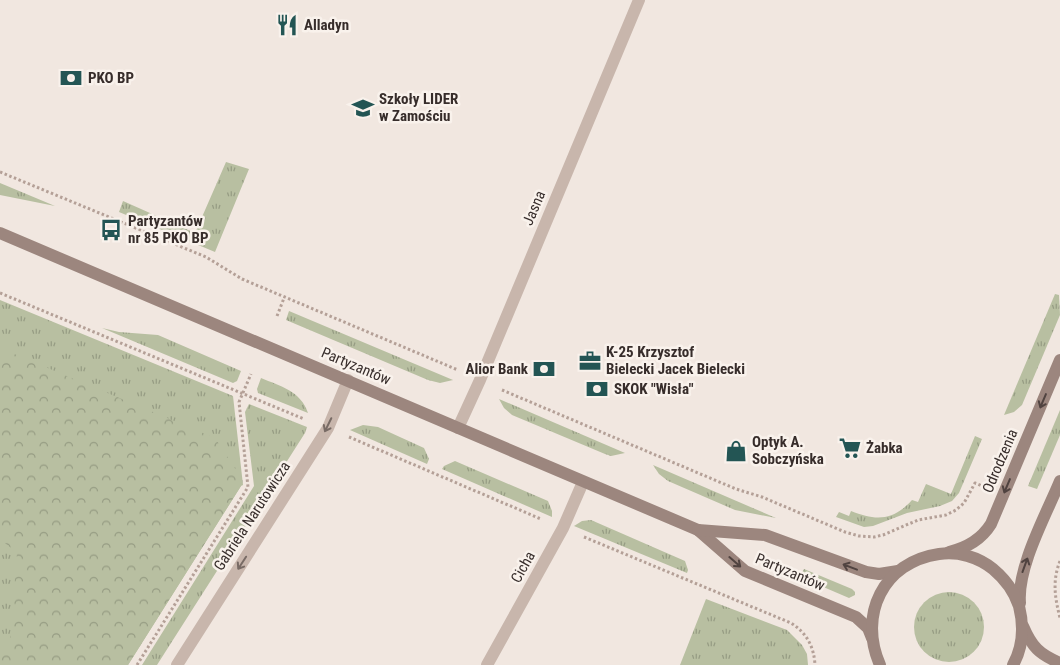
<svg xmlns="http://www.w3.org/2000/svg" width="1060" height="665" viewBox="0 0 1060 665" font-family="'Roboto Condensed',sans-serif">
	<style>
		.grass { fill: url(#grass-tufts) }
		.forest { fill: url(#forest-crowns) }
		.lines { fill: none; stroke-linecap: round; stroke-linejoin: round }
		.path { stroke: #b4a097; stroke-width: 3; stroke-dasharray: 2.5 2.5; stroke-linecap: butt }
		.street { stroke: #c8b6ac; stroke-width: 12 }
		.secondary { stroke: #9c867e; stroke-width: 12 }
		.oneway { stroke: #504340 }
		.oneway2 { stroke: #786b65 }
		.labels { text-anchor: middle; stroke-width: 5; stroke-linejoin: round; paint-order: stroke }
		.poi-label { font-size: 15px; font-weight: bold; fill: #372d2b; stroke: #f9f2ec; text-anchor: start }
		.street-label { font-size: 15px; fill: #372d2b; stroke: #f9f2ec }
	</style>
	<defs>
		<pattern id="grass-tufts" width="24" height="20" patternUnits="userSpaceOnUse" patternTransform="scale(1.25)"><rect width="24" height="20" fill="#b8bfa1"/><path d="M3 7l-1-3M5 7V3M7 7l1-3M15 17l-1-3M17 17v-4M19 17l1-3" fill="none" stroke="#969c83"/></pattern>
		<pattern id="forest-crowns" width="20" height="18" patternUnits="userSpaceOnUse" patternTransform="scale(1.25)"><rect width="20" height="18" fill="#b8bfa1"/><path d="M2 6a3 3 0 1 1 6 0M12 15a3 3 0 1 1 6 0" fill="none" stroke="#969c83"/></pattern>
	</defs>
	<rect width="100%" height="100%" fill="#f1e7e0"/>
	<!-- grass -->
	<g class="grass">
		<path d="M226 162 249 169 215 252 119 212 123 201 195 233Z"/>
		<path d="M0 183 55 206 0 195Z"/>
		<path d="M1055 294 1059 295 1060 315 1022 405 1014 412 1004 415Z"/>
		<path d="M0 300 233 396 243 485 241 486 128 665H0Z"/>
		<path d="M289 311 453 380 440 383 428 380 286 320Z"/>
		<path d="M102 328 119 332 158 335 241 371 237 381 233 383Z"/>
		<path d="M261 378C280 386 301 391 308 413L258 393 257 389Z"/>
		<path d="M499 399 625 453 611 456 605 454 512 415 504 408Z"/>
		<path d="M249 404 307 427 305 433 157 665H142L254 486 245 412Z"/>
		<path d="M1060 410V435L1037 489 1028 486Z"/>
		<path d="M363 425 378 427 424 448 429 459 427 464 350 430Z"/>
		<path d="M975 436 982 439 959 493 952 501 940 506 907 513 873 526 864 527 836 517 839 512 849 516 851 511C876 521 893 521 912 500L918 502 926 484 951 494Z"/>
		<path d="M455 461 548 501 552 511V517L442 469 444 466Z"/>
		<path d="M653 465 776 518 735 510 668 481 659 474Z"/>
		<path d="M591 520 685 561 688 570 687 573 574 526 582 521Z"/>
		<path d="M804 569 852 589 855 592V595L849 598 800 577Z"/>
		<circle cx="949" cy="627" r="35"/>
		<path d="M706 599 787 630 802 645 807 654 808 665H680Z"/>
	</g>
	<!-- forest -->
	<path class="forest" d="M0 348 215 438 238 473 241 486 128 665H0V639H10L17 553 0 539Z"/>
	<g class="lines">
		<!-- path -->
		<g class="path">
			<path d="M0 172 206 257 242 279 458 370"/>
			<path d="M0 293 304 419"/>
			<path d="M277 316 284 298"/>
			<path d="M502 390 736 489 762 497 845 532 859 536 874 537 883 535 918 520 946 515 956 510 964 503 975 483 982 486"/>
			<path d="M349 437 541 519"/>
			<path d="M584 537 791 623C807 633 814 647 815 665"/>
			<path d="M1060 561C1052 581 1055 598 1060 618"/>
			<path d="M137 665 248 487 239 402 251 374"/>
		</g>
		<!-- street -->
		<g class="street">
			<path d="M458 428 480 380 639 0"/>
			<path d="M177 665 328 428 348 380"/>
			<path d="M487 665 563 528 583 482"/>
		</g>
		<!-- secondary -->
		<g class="secondary">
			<path d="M0 233 698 530 745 571 856 617 868 628 872 638"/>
			<path d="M698 530 765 535 866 572 879 574 898 571"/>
			<path d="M949 552C966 548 981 540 991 524L1060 360"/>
			<path d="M1020 603C1017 567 1046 515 1060 481"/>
			<path d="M1023 626C1032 647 1039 654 1060 663"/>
			<path d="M880 665C858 615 883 562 939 554 958 551 978 557 993 569 1005 579 1014 591 1019 606 1024 626 1023 647 1013 665"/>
		</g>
	</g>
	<!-- one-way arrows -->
	<defs><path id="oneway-shaft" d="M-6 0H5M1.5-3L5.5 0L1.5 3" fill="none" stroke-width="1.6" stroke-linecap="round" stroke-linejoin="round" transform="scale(1.25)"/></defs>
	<g class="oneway">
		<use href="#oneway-shaft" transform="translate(1043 401) rotate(113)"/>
		<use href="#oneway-shaft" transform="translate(1007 486) rotate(113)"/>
		<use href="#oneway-shaft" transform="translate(735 562) rotate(41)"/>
		<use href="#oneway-shaft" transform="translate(1025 565) rotate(-70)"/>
		<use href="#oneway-shaft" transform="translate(850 567) rotate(-159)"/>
	</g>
	<g class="oneway2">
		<use href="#oneway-shaft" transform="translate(328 425) rotate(116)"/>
		<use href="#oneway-shaft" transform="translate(242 563) rotate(123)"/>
	</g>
	<!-- icons -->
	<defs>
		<g id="restaurant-bare" transform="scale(1.725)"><path d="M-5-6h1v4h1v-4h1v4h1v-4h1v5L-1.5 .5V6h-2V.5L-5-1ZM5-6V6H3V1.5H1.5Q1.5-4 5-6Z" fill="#235554" stroke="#f9f2ec" stroke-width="2.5" paint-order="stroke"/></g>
		<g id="bank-bare" transform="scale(1.725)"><path d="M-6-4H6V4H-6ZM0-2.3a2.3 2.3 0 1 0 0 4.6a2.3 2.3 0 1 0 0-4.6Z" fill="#235554" stroke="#f9f2ec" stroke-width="2.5" paint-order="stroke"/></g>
		<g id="university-bare" transform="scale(1.725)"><path d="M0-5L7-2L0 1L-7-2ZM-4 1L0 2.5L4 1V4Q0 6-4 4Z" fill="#235554" stroke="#f9f2ec" stroke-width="2.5" paint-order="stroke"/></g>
		<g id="bus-bare" transform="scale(1.725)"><path d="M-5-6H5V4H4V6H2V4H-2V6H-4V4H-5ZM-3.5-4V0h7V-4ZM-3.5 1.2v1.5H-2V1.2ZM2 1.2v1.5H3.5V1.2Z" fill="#235554" stroke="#f9f2ec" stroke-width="2.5" paint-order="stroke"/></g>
		<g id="office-bare" transform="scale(1.725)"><path d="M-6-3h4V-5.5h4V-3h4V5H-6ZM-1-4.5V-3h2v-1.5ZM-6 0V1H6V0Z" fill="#235554" stroke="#f9f2ec" stroke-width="2.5" paint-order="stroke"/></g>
		<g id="supermarket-bare" transform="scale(1.725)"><path d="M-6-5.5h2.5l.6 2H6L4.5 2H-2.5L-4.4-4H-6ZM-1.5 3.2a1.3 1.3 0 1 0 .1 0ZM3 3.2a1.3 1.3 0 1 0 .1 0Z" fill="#235554" stroke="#f9f2ec" stroke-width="2.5" paint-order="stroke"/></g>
		<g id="shop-bare" transform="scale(1.725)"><path d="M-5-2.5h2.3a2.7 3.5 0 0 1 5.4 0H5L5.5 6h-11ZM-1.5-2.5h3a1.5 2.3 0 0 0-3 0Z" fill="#235554" stroke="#f9f2ec" stroke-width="2.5" paint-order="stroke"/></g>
	</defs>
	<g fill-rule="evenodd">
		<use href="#restaurant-bare" x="287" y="25"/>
		<use href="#bank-bare" x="71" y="78"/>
		<use href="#university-bare" x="363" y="108"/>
		<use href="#bus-bare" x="111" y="230"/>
		<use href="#office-bare" x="590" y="361"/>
		<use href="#bank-bare" x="544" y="369"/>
		<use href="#bank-bare" x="597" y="389"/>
		<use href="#supermarket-bare" x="850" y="448"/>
		<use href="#shop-bare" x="736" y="451"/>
	</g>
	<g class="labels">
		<!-- poi labels -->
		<g class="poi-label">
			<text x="304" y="30">Alladyn</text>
			<text x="88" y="83">PKO BP</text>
			<text x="379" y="104">Szkoły LIDER<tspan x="379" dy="17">w Zamościu</tspan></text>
			<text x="128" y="226">Partyzantów<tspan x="128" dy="17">nr 85 PKO BP</tspan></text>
			<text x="606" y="357">K-25 Krzysztof<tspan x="606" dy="17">Bielecki Jacek Bielecki</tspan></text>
			<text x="528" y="374" text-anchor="end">Alior Bank</text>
			<text x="614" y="394">SKOK "Wisła"</text>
			<text x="752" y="447">Optyk A.<tspan x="752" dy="17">Sobczyńska</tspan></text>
			<text x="866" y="453">Żabka</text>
		</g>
		<!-- street labels -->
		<g class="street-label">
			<text transform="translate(534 208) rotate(-67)" y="5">Jasna</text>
			<text transform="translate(356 366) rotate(23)" y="5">Partyzantów</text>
			<text transform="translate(1000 461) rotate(-67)" y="5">Odrodzenia</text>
			<text transform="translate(252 516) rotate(-57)" y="5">Gabriela Narutowicza</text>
			<text transform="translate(523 567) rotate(-61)" y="5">Cicha</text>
			<text transform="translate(790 572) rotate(23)" y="5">Partyzantów</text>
		</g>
	</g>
</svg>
